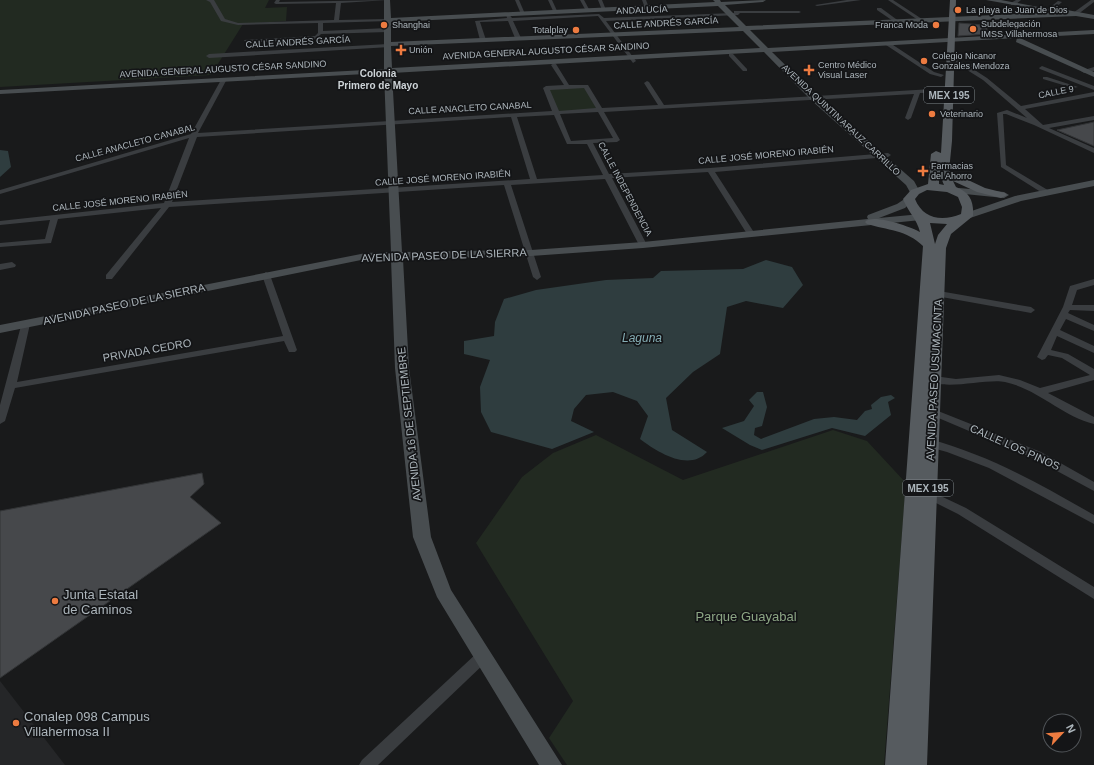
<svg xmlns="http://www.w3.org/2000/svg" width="1094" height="765" viewBox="0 0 1094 765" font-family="Helvetica,sans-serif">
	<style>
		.built { fill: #252628 }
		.green { fill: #222a21 }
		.water { fill: #2f3d3f }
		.building { fill: #46484b; stroke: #333537 }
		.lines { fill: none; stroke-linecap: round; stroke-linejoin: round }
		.street { fill: #3a3d40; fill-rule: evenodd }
		.secondary { fill: #484d50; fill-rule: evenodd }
		.primary { fill: #565b5f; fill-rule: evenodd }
		.poi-dot { fill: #ed7b40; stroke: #141517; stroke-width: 1.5 }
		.labels { text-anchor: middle; stroke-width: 3.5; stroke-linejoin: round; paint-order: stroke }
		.far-street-label { font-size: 9px; fill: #acb5bb; stroke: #141517 }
		.far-poi-label { font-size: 9px; fill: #acb5bb; stroke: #141517; text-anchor: start }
		.far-neighbourhood-label { font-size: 10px; font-weight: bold; fill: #cdd3d7; stroke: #141517 }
		.shield { fill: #141517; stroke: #7e858a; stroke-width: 1 }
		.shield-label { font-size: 10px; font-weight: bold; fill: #acb5bb }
		.street-label { font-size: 11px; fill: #acb5bb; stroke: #141517 }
		.water-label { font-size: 12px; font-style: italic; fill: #85adb4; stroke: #141517 }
		.near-poi-label { font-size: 13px; fill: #acb5bb; stroke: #141517; text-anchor: start }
		.near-park-label { font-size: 13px; fill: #8ca584; stroke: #141517 }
	</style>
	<rect width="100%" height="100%" fill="#191a1b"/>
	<!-- built -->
	<path class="built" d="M0 681 65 765H0Z"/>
	<!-- green -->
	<g class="green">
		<path d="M0 0H269L265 8 287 7 286 21 243 24 211 75 0 87Z"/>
		<path d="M586 86 599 111 557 113 546 88Z"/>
		<path d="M833 430 867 441 906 483 884 765H567L549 738 573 701 476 543 522 477 553 453 596 435 683 480Z"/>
	</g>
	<!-- water -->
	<g class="water">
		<path d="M0 150 8 151 11 167 0 177Z"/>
		<path d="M766 260 792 267 803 285 783 308 746 301 727 307 720 354 693 372 666 398 672 430 707 452C689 472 657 452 640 439L648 416 637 401 613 392 586 395 574 409 571 421 594 432 552 449 491 432 481 412 480 387 490 360 464 354V341L494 336 495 322 504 299 536 290 606 280 653 278 661 271 743 269Z"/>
		<path d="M757 392H763L767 407 762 426 755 428 754 435 761 439 814 419 834 417 857 420 865 411 872 409 871 405 881 397 891 395 895 398 888 402 891 415 865 436 832 428 762 450 750 445 722 428 744 421 754 406 749 400Z"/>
	</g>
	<!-- building -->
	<g class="building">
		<path d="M959 23 983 25 987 27V34L958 36Z"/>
		<path d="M1094 122V146L1057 130Z"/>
		<path d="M202 473 204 484 190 497 221 523 0 678V511Z"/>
	</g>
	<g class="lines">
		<!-- street -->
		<g class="street">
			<path d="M206 0H214L225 19 238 23 334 20 336 3 276 4 274 3 276 0H280L279 2 388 0 341 3 339 20 387 19 389 21 323 23V31L388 28 391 30 388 32 321 34 316 39 246 43 244 40 315 36 318 33V23L238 25 221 21 210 2Z"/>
			<path d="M515 0H519L525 14H521Z"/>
			<path d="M548 0H552L558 13H554Z"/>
			<path d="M580 0H584L590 11H586Z"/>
			<path d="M598 0H602L606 10H602Z"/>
			<path d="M642 0H646L649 8H645Z"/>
			<path d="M847 0H861L817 6 815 5Z"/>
			<path d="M888 0H893L925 21 921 22Z"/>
			<path d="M1016 0H1021L1015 5H1011V3Z"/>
			<path d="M1091 0H1094V2L1077 15H1073V13Z"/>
			<path d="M1058 1 1062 2 1052 11H1048V9Z"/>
			<path d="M877 8H881L900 22 896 23 877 10Z"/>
			<path d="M734 11H799L801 12 799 13H740L738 15 606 21 636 61 633 63 598 16 513 21 521 38 518 40 515 38 508 21 480 22 486 40 483 42 480 40 475 21 507 18 506 14 508 13 512 18 599 14 604 18 734 13Z"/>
			<path d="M886 43H890L934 72 944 75 941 77 930 74 886 45Z"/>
			<path d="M388 44 390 45V47L209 58 206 56 209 54Z"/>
			<path d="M729 54H733L747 69V71H743L729 56Z"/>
			<path d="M948 56H952L965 64 1008 63V65L1006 66 970 67 987 78 1021 106 1094 92V96L1025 109 1043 125 1094 116V120L1049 128 1094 148V153L1034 125 1006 114H1003L1006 165 1051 192 1044 194 1001 167 997 113 1007 110 1027 118 983 80 948 58Z"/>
			<path d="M554 63 556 64 569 85H588L602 108 658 105 644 83 647 81 649 82 664 105 949 88 952 90 949 92 920 93 911 118 908 120 905 118 914 94 604 112 620 140 617 142 593 143 609 174 710 168 888 153 891 155 888 157 715 172 755 234 751 236 747 234 708 172 612 178 647 245 643 247 639 245 605 179 511 185 541 277 537 280 533 277 504 185 169 207 112 279H106V275L161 208 58 219 51 243 0 247V243L45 239 50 220 0 225V221L164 203 189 138 0 194V190L191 134 222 78 227 79 198 133 552 111 543 88 546 86 564 85 551 65ZM584 88 596 108 559 111 550 90ZM598 112 613 138 571 141 560 114ZM554 115 567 144H587L603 175 537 179 517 117ZM511 117 530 179 172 202 197 137Z"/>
			<path d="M1042 66 1094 86V90L1040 69 1039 68Z"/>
			<path d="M1094 67V71L1084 73 1081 71Z"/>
			<path d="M1043 77H1047L1078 87 1073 88 1043 79Z"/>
			<path d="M12 262 16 265 15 267 0 270V264Z"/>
			<path d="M266 272 270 275 297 350 295 352H289L284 341 15 388 5 421 0 424V405L22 322 25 321 30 324 17 382 283 336 262 275Z"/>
			<path d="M1094 279V285L1077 290 1072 305H1094V311L1070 310 1068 313 1094 325V331L1066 319 1060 330 1094 346V353L1057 336 1051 350 1068 354 1094 369V380L1048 393 1094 417V424C1062 416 1038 389 1005 382 987 378 940 392 929 379L934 376 956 379 999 375 1020 380 1040 388 1090 375 1062 358 1048 355 1045 359 1042 360 1037 357 1063 307 1070 286Z"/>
			<path d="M939 291 1031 307 1035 310 1031 313 936 296 935 294Z"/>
			<path d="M933 409 1041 452 1094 482V491L1033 458 929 414 928 412 929 410Z"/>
			<path d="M929 439C989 455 1040 484 1094 515V524L989 468 947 452 925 446 924 443 925 440Z"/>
			<path d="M928 490 966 508 1094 587V599L958 514 924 497 922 494 924 491Z"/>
			<path d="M482 651 487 653 489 657 487 661 378 765H359L362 760 477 653Z"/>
		</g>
		<!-- secondary -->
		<g class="secondary">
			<path d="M384 0H390L391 18 715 2 713 0H720L721 2 766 0 763 2 725 5 746 26 1064 12 1067 10 1094 15V19L1076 16 750 30 768 48 1094 30V34L1020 38 1094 72V77L1016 42 1017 38 772 52 817 96 914 181 920 192 915 195 911 194 906 185 811 100 764 52 392 73 402 252 531 250 643 242 868 219 867 217 868 215 897 204 909 196 914 199 905 208 879 218 921 214 926 217 921 220 643 248 531 256 403 259 409 368 431 537 451 590 562 765H539L437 597 413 537 395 368 391 259H366L0 333V325L366 253 391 252 384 73 0 94V90L384 69ZM718 6 739 27 391 42V22ZM743 31 760 48 392 68 391 46Z"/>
			<path d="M986 0H1001L1049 9 1046 11Z"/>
			<path d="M1094 180V186L1021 201 967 219 962 216 963 214 1015 196Z"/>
			<path d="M959 188 1004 192 1009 195 1004 198 955 193 954 191 955 189Z"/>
		</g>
		<!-- primary -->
		<path class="primary" d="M950 0H956L952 141 949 171 985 188 1005 193 1007 195 1001 198 977 192 953 181 956 187C970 192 974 202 973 216L951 234 946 248 927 765H885L923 246C907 230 887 230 867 224L865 222C872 213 911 227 920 232 917 219 908 212 903 199L911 190 928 184 931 154 936 151 941 153ZM939 173 944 185 939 184ZM927 190 947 192 958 197 962 207 961 214C942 222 923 219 915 199L919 194ZM930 223 947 224 938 235 935 244Z"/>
	</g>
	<!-- markers -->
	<g class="poi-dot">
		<circle cx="958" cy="10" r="4"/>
		<circle cx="384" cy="25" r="4"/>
		<circle cx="936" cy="25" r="4"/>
		<circle cx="973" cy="29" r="4"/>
		<circle cx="576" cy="30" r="4"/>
		<path d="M399 44h4v4h4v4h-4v4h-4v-4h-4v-4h4z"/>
		<circle cx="924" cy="61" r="4"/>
		<path d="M807 64h4v4h4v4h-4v4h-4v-4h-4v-4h4z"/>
		<circle cx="932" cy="114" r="4"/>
		<path d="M921 165h4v4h4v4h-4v4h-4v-4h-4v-4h4z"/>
		<circle cx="55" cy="601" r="4"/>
		<circle cx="16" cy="723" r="4"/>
	</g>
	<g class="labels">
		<!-- far-street labels -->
		<g class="far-street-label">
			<text transform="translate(642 10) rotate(-2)" y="3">ANDALUCÍA</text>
			<text transform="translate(666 23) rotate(-3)" y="3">CALLE ANDRÉS GARCÍA</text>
			<text transform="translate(298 42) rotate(-3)" y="3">CALLE ANDRÉS GARCÍA</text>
			<text transform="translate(546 51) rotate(-3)" y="3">AVENIDA GENERAL AUGUSTO CÉSAR SANDINO</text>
			<text transform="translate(223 69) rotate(-3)" y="3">AVENIDA GENERAL AUGUSTO CÉSAR SANDINO</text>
			<text transform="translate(1056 92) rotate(-11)" y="3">CALLE 9</text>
			<text transform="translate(470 108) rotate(-3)" y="3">CALLE ANACLETO CANABAL</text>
			<text transform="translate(841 120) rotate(43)" y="3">AVENIDA QUINTIN ARAUZ CARRILLO</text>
			<text transform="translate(135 143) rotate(-15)" y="3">CALLE ANACLETO CANABAL</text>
			<text transform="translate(766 155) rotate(-5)" y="3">CALLE JOSÉ MORENO IRABIÉN</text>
			<text transform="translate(443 178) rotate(-4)" y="3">CALLE JOSÉ MORENO IRABIÉN</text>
			<text transform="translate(625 189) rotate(62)" y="3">CALLE INDEPENDENCIA</text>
			<text transform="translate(120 201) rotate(-6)" y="3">CALLE JOSÉ MORENO IRABIÉN</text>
		</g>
		<!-- far-poi labels -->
		<g class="far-poi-label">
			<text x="966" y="13">La playa de Juan de Dios</text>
			<text x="981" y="27">Subdelegación<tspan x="981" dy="10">IMSS Villahermosa</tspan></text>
			<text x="392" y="28">Shanghai</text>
			<text x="928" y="28" text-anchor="end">Franca Moda</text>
			<text x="568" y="33" text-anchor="end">Totalplay</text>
			<text x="409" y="53">Unión</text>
			<text x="932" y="59">Colegio Nicanor<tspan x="932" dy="10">Gonzales Mendoza</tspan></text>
			<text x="818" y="68">Centro Médico<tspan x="818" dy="10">Visual Laser</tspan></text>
			<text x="940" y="117">Veterinario</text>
			<text x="931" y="169">Farmacias<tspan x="931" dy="10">del Ahorro</tspan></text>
		</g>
		<!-- far-neighbourhood labels -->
		<g class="far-neighbourhood-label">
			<text x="378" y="77">Colonia<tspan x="378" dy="12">Primero de Mayo</tspan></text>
		</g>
		<!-- shield labels -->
		<g class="shield">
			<rect x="924" y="87" width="50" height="16" rx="3"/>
			<rect x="903" y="480" width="50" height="16" rx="3"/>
		</g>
		<g class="shield-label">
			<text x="949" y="99">MEX 195</text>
			<text x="928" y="492">MEX 195</text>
		</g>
		<!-- street labels -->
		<g class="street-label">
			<text transform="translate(444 255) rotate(-2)" y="4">AVENIDA PASEO DE LA SIERRA</text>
			<text transform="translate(124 304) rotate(-12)" y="4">AVENIDA PASEO DE LA SIERRA</text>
			<text transform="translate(147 350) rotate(-10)" y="4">PRIVADA CEDRO</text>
			<text transform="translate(934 380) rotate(-87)" y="4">AVENIDA PASEO USUMACINTA</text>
			<text transform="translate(409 424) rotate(-96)" y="4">AVENIDA 16 DE SEPTIEMBRE</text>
			<text transform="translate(1015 447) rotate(24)" y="4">CALLE LOS PINOS</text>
		</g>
		<!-- water labels -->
		<g class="water-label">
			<text x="642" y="342">Laguna</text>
		</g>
		<!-- near-poi labels -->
		<g class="near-poi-label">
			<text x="63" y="599">Junta Estatal<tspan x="63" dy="15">de Caminos</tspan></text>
			<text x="24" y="721">Conalep 098 Campus<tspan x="24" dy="15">Villahermosa II</tspan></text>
		</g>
		<!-- near-park labels -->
		<g class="near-park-label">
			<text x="746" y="621">Parque Guayabal</text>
		</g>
	</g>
	<!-- north arrow -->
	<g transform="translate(1062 733) rotate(64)"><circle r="19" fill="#141517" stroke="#515559"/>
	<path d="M0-3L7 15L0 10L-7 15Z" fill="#ed7b40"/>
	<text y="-6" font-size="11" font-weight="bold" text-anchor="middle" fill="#acb5bb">N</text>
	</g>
</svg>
